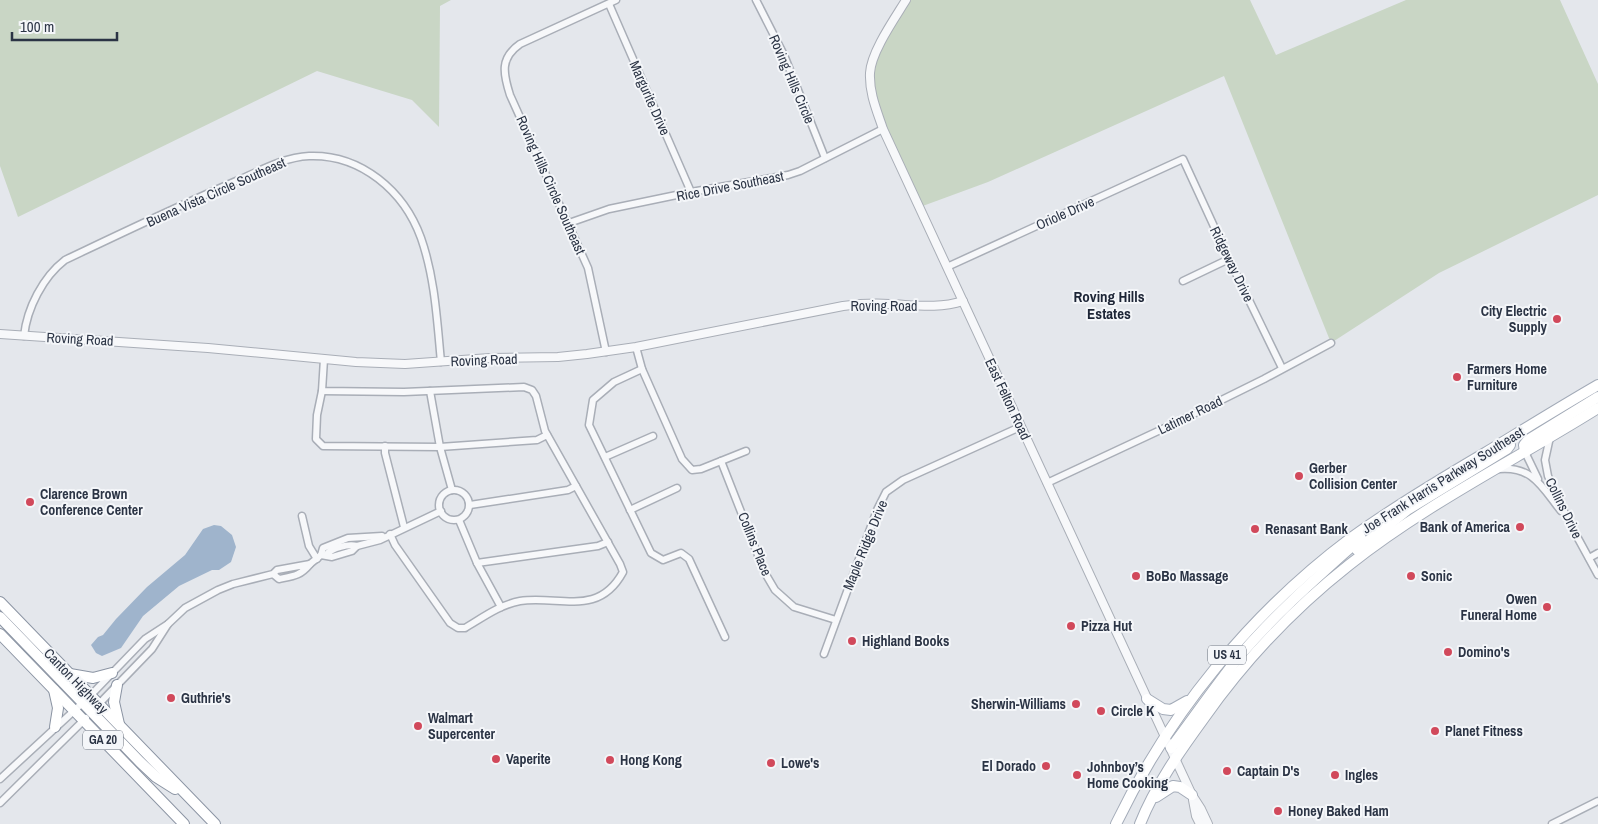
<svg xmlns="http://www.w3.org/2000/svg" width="1598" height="824" viewBox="0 0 1598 824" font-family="'Archivo Narrow',sans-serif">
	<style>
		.green { fill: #c9d6c5 }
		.water { fill: #9fb4cc }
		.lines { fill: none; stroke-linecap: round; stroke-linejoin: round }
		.minor-casing { stroke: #a9aeb7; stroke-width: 9 }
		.tertiary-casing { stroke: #a9aeb7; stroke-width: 10 }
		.primary-casing { stroke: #a3abb8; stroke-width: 12 }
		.trunk-casing { stroke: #8b94a3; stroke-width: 12 }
		.minor { stroke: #f7f8fa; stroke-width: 6 }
		.tertiary { stroke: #f7f8fa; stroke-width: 8 }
		.primary { stroke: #fff; stroke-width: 10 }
		.trunk { stroke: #fff; stroke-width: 10 }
		.poi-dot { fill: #d1495b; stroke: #f4f6f9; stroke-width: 2 }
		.labels { text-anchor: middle; stroke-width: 4; stroke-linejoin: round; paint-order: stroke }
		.shield { fill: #f4f6f9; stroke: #676e7b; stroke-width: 1 }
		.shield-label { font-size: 12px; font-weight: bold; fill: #2b3445 }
		.street-label { font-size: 14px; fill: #2b3445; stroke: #f4f6f9 }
		.poi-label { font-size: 14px; font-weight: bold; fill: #2b3445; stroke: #f4f6f9; text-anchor: start }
		.neighbourhood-label { font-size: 15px; font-weight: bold; fill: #1d2536; stroke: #f4f6f9 }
	</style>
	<rect width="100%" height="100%" fill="#e4e7ec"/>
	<!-- green -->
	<g class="green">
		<path d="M0 0H451L440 6 439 127 412 100 317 71 18 217 0 166Z"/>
		<path d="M911 0H1250L1276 55 1406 0H1560L1598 84V195L1439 273 1331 343 1224 76 988 182 920 207C903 171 861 98 874 59 880 38 898 17 911 0Z"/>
	</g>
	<!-- water -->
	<path class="water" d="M214 525 221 526 232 535 236 547 231 562 219 570H212L179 586 143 616 121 648 102 656 96 653 91 645 98 637 103 635 116 619 147 587 185 555 203 529Z"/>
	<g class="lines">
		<!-- minor casing -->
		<g class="minor-casing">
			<g id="minor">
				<path d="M756 0 784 55 825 158"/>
				<path d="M609 4 691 192"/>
				<path d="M569 223 609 209 691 192 788 175 800 171 883 129"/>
				<path d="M947 267 1183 159 1229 259 1282 368"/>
				<path d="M1183 281 1229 259"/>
				<path d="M24 336C27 308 43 277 65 260 124 232 182 204 241 179 263 169 286 157 309 156 361 154 404 191 421 238 435 278 437 320 441 362"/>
				<path d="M636 347 642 369 682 459 692 470 701 469 746 451"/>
				<path d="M606 352 588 268 510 95C503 73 500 58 520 44L616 0"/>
				<path d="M324 359 322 391 404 392 524 387 532 390 536 396 545 431 620 564 623 572C598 618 559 595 520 601 499 605 482 618 465 628H458L450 623 395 545 390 534"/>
				<path d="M642 369 614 382 593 400 589 425 651 553 663 560 681 553 689 559 725 637"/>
				<path d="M322 391 317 415 316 439 323 446 440 447 537 440 547 435"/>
				<path d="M430 391 440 447 452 490"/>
				<path d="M1550 437 1545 460 1548 476 1568 520 1598 575"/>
				<path d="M385 446V453L404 527"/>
				<path d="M1525 452 1538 479"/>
				<path d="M605 457 653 436"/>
				<path d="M721 461 765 573 775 590 794 607 836 620"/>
				<path d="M1499 469C1533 466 1542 487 1561 511"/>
				<path d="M1047 483 1171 425 1264 379 1331 343"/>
				<circle cx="454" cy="505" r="15"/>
				<path d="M470 505 568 490 576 486"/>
				<path d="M630 510 677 488"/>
				<path d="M302 516 309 546 317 559"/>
				<path d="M459 520 477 563 598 546 608 542"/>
				<path d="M321 555 323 548 348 538 382 536"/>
				<path d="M326 555C332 547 349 544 357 546"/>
				<path d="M1589 558 1598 553"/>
				<path d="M477 563 501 607"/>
				<path d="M310 564 321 555 332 557 352 551 357 546 380 540 441 511"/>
				<path d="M824 654 877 510 886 492 903 480 1020 427"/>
				<path d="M96 707 152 649 168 624"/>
				<path d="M0 779 90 696 145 639 168 624 185 608 218 590 233 584 273 574 277 570 310 564C300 576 294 576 279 579L273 574"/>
				<path d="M0 803 86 718"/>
				<path d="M1552 824 1598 801"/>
			</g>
		</g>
		<!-- tertiary casing -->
		<g class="tertiary-casing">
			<g id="tertiary">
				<path d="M906 0C895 18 871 52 870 73 869 93 877 111 883 129L1192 795 1201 809 1208 824"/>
				<path d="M0 334 208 348 356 362 405 364 490 358 558 357 587 354 636 347 843 306C858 304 874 303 889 304 915 305 938 309 963 301"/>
				<path d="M1193 800 1196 816 1200 824"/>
			</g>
		</g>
		<!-- primary casing -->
		<g class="primary-casing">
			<g id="primary">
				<path d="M1525 452 1524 445 1528 440 1598 397"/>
				<path d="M1357 550 1407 510 1507 449 1510 445 1509 439"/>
				<path d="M1147 699 1163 709 1171 710 1187 701"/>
				<path d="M1171 748C1195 716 1217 684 1242 653 1278 611 1320 575 1361 538"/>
				<path d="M1156 797 1173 786 1180 787 1192 795"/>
				<path d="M1116 824C1170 712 1252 612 1351 538 1394 507 1439 480 1485 453 1523 430 1560 407 1598 385"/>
				<path d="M1140 824C1155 786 1180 751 1204 718 1245 660 1293 609 1349 565 1426 504 1515 460 1598 408"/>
			</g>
		</g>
		<!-- trunk casing -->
		<g class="trunk-casing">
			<g id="trunk">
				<path d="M0 602 215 824"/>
				<path d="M0 617 140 762 156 777 175 789"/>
				<path d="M0 634 184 824"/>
				<path d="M70 674 93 678 112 673"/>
				<path d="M117 685 114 702 119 724"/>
				<path d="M54 690 58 708 55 727"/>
			</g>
		</g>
		<!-- minor -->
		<use href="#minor" class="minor"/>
		<!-- tertiary -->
		<use href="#tertiary" class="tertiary"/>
		<!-- primary -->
		<use href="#primary" class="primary"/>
		<!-- trunk -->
		<use href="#trunk" class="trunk"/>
	</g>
	<!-- markers -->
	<g class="poi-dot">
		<circle cx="1557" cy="319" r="5"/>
		<circle cx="1457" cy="377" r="5"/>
		<circle cx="1299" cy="476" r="5"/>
		<circle cx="30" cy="502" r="5"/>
		<circle cx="1520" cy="527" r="5"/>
		<circle cx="1255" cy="529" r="5"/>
		<circle cx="1136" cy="576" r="5"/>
		<circle cx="1411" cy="576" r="5"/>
		<circle cx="1547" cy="607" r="5"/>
		<circle cx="1071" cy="626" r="5"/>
		<circle cx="852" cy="641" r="5"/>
		<circle cx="1448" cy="652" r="5"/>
		<circle cx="171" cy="698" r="5"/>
		<circle cx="1076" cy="704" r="5"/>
		<circle cx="1101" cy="711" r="5"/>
		<circle cx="418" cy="726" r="5"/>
		<circle cx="1435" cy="731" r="5"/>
		<circle cx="496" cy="759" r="5"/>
		<circle cx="610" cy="760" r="5"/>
		<circle cx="771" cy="763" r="5"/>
		<circle cx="1046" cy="766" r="5"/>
		<circle cx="1227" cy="771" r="5"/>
		<circle cx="1077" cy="775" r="5"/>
		<circle cx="1335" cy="775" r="5"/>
		<circle cx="1278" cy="811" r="5"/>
	</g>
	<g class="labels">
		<!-- shield labels -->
		<g class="shield">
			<rect x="1208" y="645.5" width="38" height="19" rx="4"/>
			<rect x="83" y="730.5" width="40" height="19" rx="4"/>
		</g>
		<g class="shield-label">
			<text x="1227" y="659">US 41</text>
			<text x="103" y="744">GA 20</text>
		</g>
		<!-- street labels -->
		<g class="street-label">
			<text transform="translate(792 79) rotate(67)" y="5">Roving Hills Circle</text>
			<text transform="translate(650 98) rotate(66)" y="5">Margurite Drive</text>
			<text transform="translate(551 185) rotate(66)" y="5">Roving Hills Circle Southeast</text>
			<text transform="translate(730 186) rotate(-11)" y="5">Rice Drive Southeast</text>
			<text transform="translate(216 192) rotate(-24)" y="5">Buena Vista Circle Southeast</text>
			<text transform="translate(1065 213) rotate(-24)" y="5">Oriole Drive</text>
			<text transform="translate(1232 264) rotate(64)" y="5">Ridgeway Drive</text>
			<text x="884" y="311">Roving Road</text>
			<text transform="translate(80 339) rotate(3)" y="5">Roving Road</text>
			<text transform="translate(484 360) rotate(-2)" y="5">Roving Road</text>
			<text transform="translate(1008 399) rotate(65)" y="5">East Felton Road</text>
			<text transform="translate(1190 415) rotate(-26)" y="5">Latimer Road</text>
			<text transform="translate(1443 480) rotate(-32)" y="5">Joe Frank Harris Parkway Southeast</text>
			<text transform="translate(1564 508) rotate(64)" y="5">Collins Drive</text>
			<text transform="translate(755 544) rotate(68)" y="5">Collins Place</text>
			<text transform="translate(865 545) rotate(-68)" y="5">Maple Ridge Drive</text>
			<text transform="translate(76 681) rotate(46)" y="5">Canton Highway</text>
		</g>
		<!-- poi labels -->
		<g class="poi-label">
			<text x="1547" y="316" text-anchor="end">City Electric<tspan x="1547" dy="16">Supply</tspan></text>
			<text x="1467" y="374">Farmers Home<tspan x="1467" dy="16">Furniture</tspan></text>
			<text x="1309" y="473">Gerber<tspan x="1309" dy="16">Collision Center</tspan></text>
			<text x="40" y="499">Clarence Brown<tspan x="40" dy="16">Conference Center</tspan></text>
			<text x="1510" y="532" text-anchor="end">Bank of America</text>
			<text x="1265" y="534">Renasant Bank</text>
			<text x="1146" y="581">BoBo Massage</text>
			<text x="1421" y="581">Sonic</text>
			<text x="1537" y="604" text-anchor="end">Owen<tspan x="1537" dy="16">Funeral Home</tspan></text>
			<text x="1081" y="631">Pizza Hut</text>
			<text x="862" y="646">Highland Books</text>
			<text x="1458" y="657">Domino's</text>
			<text x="181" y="703">Guthrie's</text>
			<text x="1066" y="709" text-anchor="end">Sherwin-Williams</text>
			<text x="1111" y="716">Circle K</text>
			<text x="428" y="723">Walmart<tspan x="428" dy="16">Supercenter</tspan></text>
			<text x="1445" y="736">Planet Fitness</text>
			<text x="506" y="764">Vaperite</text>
			<text x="620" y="765">Hong Kong</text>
			<text x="781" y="768">Lowe's</text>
			<text x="1036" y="771" text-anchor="end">El Dorado</text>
			<text x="1087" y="772">Johnboy’s<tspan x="1087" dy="16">Home Cooking</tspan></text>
			<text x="1237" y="776">Captain D's</text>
			<text x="1345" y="780">Ingles</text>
			<text x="1288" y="816">Honey Baked Ham</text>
		</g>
		<!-- neighbourhood labels -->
		<g class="neighbourhood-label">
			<text x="1109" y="302">Roving Hills<tspan x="1109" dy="17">Estates</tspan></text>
		</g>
	</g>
	<!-- scale -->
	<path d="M12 32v8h105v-8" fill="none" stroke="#2b3445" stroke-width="2.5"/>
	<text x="20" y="32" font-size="15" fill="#2b3445" stroke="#f4f6f9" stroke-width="4" paint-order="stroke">100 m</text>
</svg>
